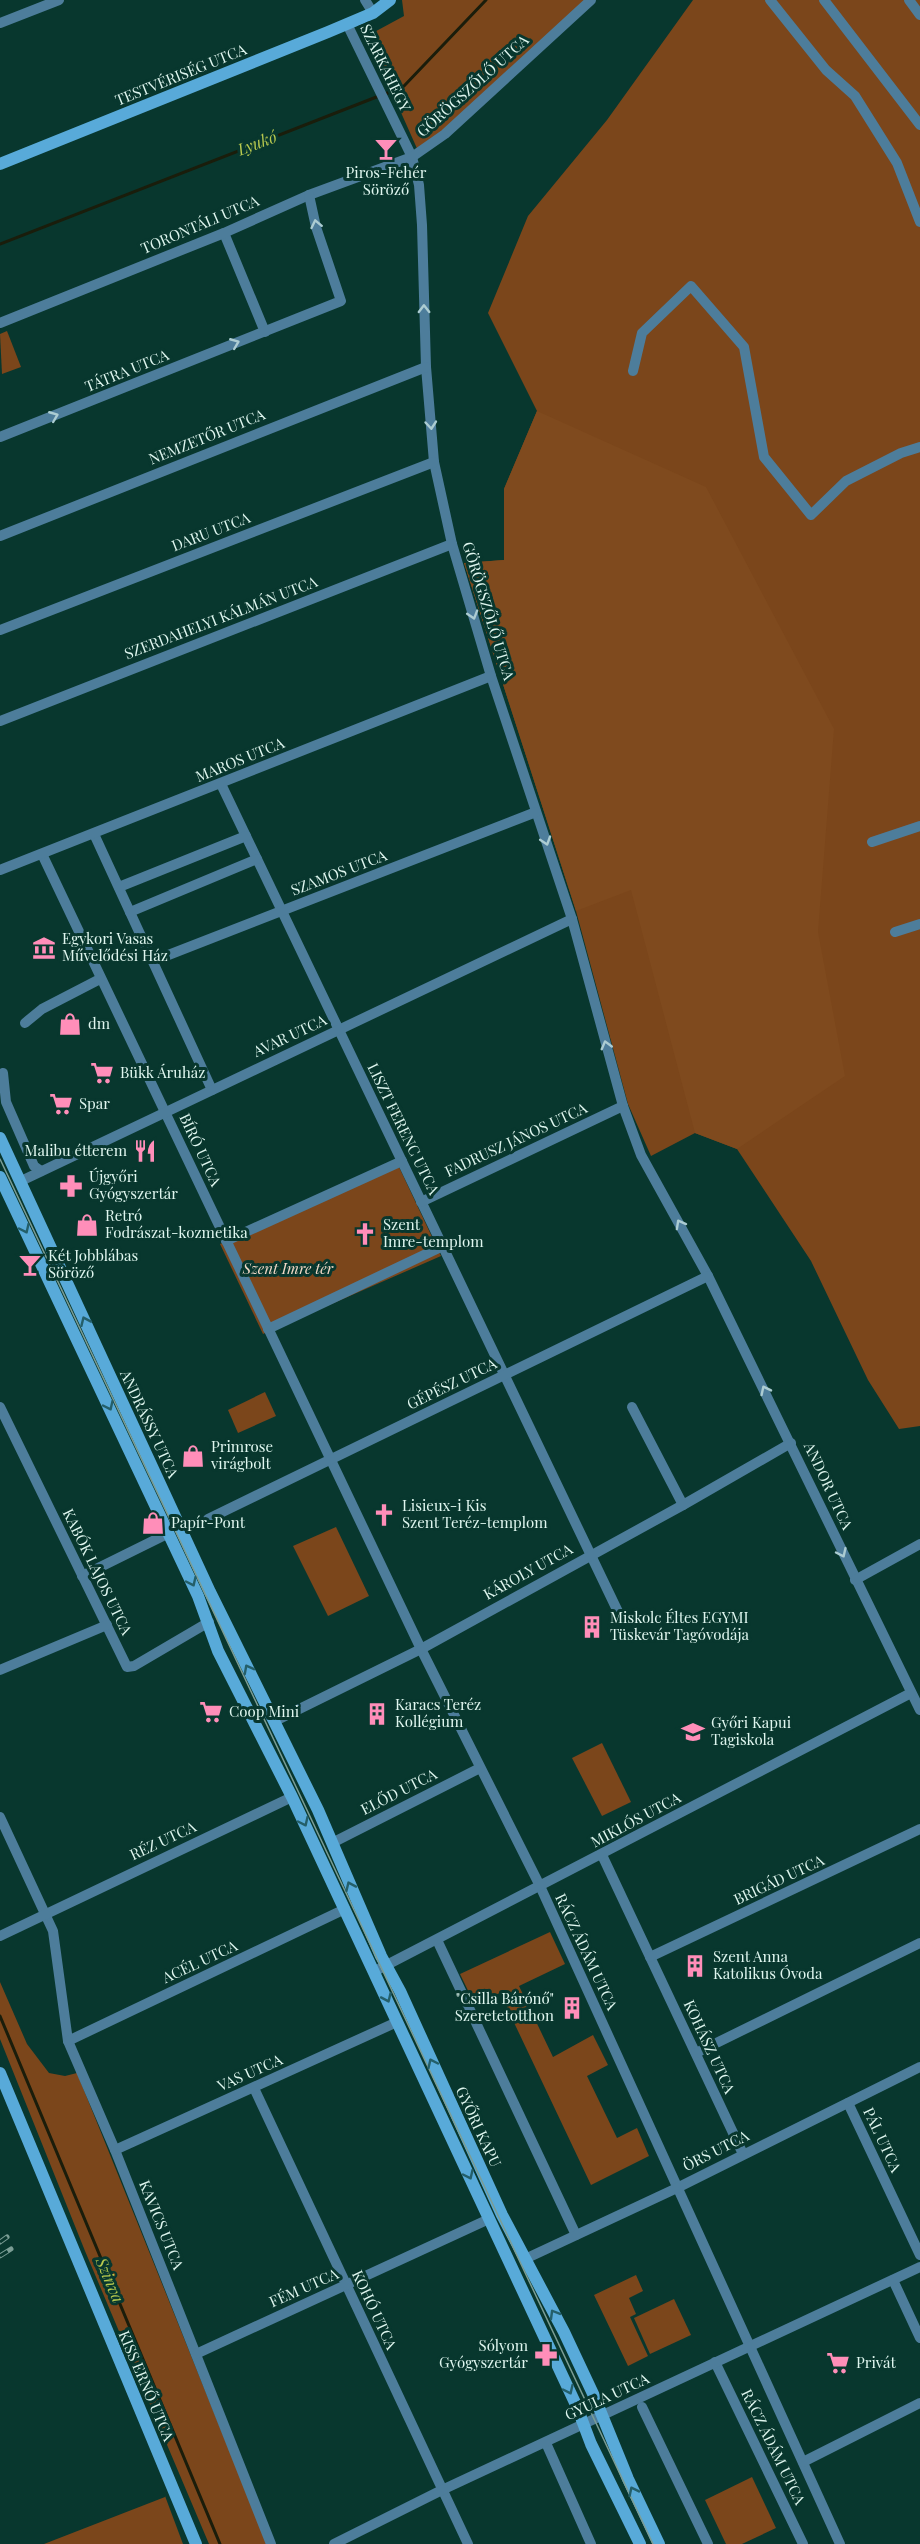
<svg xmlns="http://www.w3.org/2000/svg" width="920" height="2544" viewBox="0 0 920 2544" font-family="'Playfair Display',serif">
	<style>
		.green { fill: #7b461b }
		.forest { fill: #7f4a1e }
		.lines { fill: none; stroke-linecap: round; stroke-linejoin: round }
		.stream { stroke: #1a1d0b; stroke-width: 3 }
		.street { stroke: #4d7d9b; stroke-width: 10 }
		.secondary { stroke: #58aad9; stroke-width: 12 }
		.tram { stroke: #7b9d95; stroke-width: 1.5 }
		.rail-casing { stroke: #7b9d95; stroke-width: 5 }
		.rail { stroke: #08372e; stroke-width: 3; stroke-dasharray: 9; stroke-linecap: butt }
		.oneway { stroke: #acccd2 }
		.oneway2 { stroke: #245f6a }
		.labels { text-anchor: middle; stroke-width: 6; stroke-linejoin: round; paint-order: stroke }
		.street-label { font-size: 15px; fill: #dff6ef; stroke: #08372e }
		.poi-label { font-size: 15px; fill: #dff6ef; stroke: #08372e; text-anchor: start }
		.park-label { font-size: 15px; font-style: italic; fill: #f1d8c6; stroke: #08372e }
		.water-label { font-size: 16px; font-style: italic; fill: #b9ca4f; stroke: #08372e }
	</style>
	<rect width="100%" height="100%" fill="#08372e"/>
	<!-- green -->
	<g class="green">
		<path d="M402 0H591L419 153 367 36 404 16Z"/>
		<path d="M693 0H920V1426L899 1429 868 1380 811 1261 737 1149 695 1133 651 1156 628 1104 576 911 464 563 504 560V489L537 411 488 313 528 216 607 120Z"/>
		<path d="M7 331 21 367 2 374 0 334Z"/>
		<path d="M399 1167 441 1256 263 1334 220 1244Z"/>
		<path d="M265 1392 276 1416 238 1433 228 1410Z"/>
		<path d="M336 1527 369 1596 328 1616 293 1546Z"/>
		<path d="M602 1743 631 1802 602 1816 572 1758Z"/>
		<path d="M550 1932 565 1964 519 1986 553 2057 593 2035 608 2065 587 2076 617 2138 637 2128 649 2156 591 2185 500 1993 474 2003 460 1974Z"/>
		<path d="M0 1982 27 2044 49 2073 65 2076 77 2073 267 2544H209L85 2251 0 2039Z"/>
		<path d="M636 2275 643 2291 629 2298 636 2314 630 2317 648 2356 628 2366 594 2295Z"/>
		<path d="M674 2299 691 2335 650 2354 634 2318Z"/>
		<path d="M752 2477 776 2528 742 2544H726L705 2500Z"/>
		<path d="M165 2496 183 2544H44L165 2497Z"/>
	</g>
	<!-- forest -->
	<path class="forest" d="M537 411 706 487 834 729 818 932 845 1076 737 1149 695 1133 631 890 576 911 464 563 504 560V489Z"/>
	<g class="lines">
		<!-- stream -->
		<g class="stream">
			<path d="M385 94 404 86 486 0"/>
			<path d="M0 244 379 96"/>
			<path d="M0 2016 220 2544"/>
		</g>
		<!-- street -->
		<g class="street">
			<path d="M365 0 373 13"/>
			<path d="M770 0 826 70 855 96 897 163 920 222"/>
			<path d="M824 0 920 125"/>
			<path d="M909 0 920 15"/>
			<path d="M0 23 59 0"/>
			<path d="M347 24 412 157 419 185 422 225 426 367 434 462 452 544 491 676 572 919 623 1106 641 1155 708 1276 920 1710"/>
			<path d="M224 233 265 332"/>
			<path d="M0 323 224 233 309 195 412 157 445 134 591 0"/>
			<path d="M633 371 642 333 691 286 744 347 764 457 811 515 846 481 901 453 920 447"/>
			<path d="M0 437 341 301 316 227 309 195"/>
			<path d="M0 536 426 367"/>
			<path d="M0 630 434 462"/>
			<path d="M0 721 452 544"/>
			<path d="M221 784 621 1618"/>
			<path d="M94 834 212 1090"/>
			<path d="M872 842 920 826"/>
			<path d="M42 854 421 1649 540 1886 840 2544"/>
			<path d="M0 870 491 676"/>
			<path d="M119 887 246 836"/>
			<path d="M130 912 257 859"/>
			<path d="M895 932 920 924"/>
			<path d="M153 961 536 812"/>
			<path d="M25 1023 42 1009 100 979"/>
			<path d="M3 1073 6 1102 34 1166 41 1171"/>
			<path d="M21 1181 572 919"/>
			<path d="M421 1202 623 1106"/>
			<path d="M226 1241 402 1161"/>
			<path d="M268 1329 443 1246"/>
			<path d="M0 1407 127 1667 134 1666 209 1622"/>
			<path d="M632 1407 683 1505"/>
			<path d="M208 1519 708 1276"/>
			<path d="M82 1576 169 1533"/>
			<path d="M855 1580 920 1544"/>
			<path d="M0 1670 107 1625"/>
			<path d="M275 1721 421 1649 683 1505 791 1443"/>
			<path d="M0 1817 53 1931 68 2041 115 2150 271 2544"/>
			<path d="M332 1843 480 1768"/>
			<path d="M602 1855 743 2154"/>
			<path d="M0 1936 292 1797"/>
			<path d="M437 1940 576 2235"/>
			<path d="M650 1957 920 1829"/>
			<path d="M379 1969 911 1693"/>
			<path d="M68 2041 345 1909"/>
			<path d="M696 2053 920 1943"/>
			<path d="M254 2088 468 2544"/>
			<path d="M848 2103 920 2255"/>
			<path d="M115 2150 397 2022"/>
			<path d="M525 2259 677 2188 920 2067"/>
			<path d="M893 2280 920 2338"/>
			<path d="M196 2354 489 2219"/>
			<path d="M715 2362 803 2544"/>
			<path d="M642 2407 708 2544"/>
			<path d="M546 2443 591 2544"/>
			<path d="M803 2462 920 2403"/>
			<path d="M334 2544 442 2490 920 2267"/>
		</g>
		<!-- secondary -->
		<g class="secondary">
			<path d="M0 164 328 32 373 13 390 0"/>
			<path d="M0 1138 210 1592 318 1810 381 1956 400 1991 502 2215 564 2332 595 2398 628 2479 659 2544"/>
			<path d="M0 1177 198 1596 218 1651 292 1797 577 2407 591 2444 640 2544"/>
			<path d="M0 2073 196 2544"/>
		</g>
		<!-- tram -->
		<path class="tram" d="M0 1159 653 2544"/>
		<!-- rail casing -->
		<g class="rail-casing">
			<g id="rail">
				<path d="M0 2242 7 2237"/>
				<path d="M0 2256 11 2249"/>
			</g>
		</g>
		<!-- rail -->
		<use href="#rail" class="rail"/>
	</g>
	<!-- one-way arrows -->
	<defs><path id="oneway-chevron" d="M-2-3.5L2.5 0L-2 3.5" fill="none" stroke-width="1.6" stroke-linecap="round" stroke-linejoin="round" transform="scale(1.5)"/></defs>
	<g class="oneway">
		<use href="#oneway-chevron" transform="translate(316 224) rotate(-102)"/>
		<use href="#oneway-chevron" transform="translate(424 309) rotate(-91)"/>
		<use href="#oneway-chevron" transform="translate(235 343) rotate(-22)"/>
		<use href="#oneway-chevron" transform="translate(54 416) rotate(-22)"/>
		<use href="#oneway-chevron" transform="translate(431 425) rotate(85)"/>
		<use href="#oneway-chevron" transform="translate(473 615) rotate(73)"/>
		<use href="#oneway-chevron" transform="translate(546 841) rotate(72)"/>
		<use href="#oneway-chevron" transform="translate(606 1045) rotate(-105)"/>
		<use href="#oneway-chevron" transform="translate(680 1224) rotate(-119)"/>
		<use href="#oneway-chevron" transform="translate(765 1390) rotate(-116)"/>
		<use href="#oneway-chevron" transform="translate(842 1553) rotate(65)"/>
	</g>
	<g class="oneway2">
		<use href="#oneway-chevron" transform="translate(25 1229) rotate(65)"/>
		<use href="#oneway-chevron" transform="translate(85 1321) rotate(-114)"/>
		<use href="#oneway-chevron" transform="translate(109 1406) rotate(65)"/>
		<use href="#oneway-chevron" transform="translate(192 1582) rotate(65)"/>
		<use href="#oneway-chevron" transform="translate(248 1669) rotate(-118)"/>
		<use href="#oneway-chevron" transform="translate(304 1822) rotate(65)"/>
		<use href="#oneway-chevron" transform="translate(350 1886) rotate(-114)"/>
		<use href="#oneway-chevron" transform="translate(387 1998) rotate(66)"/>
		<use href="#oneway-chevron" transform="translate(432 2063) rotate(-115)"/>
		<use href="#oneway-chevron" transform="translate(469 2175) rotate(65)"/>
		<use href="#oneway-chevron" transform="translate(554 2314) rotate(-120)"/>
		<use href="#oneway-chevron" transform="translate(569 2390) rotate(65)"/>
		<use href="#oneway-chevron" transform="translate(633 2491) rotate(-116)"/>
	</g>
	<!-- icons -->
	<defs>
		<g id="bar-bare" transform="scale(1.8)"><path d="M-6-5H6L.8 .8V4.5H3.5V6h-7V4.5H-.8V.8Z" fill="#ff8eb9" stroke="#08372e" stroke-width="2.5" paint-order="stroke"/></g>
		<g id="museum-bare" transform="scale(1.8)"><path d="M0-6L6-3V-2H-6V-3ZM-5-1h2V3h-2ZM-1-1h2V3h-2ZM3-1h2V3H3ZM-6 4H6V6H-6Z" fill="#ff8eb9" stroke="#08372e" stroke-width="2.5" paint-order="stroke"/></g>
		<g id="shop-bare" transform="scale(1.8)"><path d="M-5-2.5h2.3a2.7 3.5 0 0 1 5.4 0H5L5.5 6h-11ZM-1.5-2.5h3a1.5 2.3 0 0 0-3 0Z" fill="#ff8eb9" stroke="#08372e" stroke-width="2.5" paint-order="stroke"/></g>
		<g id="supermarket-bare" transform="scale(1.8)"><path d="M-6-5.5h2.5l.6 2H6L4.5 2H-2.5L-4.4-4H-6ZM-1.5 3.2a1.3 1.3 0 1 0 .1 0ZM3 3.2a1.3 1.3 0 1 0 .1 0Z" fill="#ff8eb9" stroke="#08372e" stroke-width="2.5" paint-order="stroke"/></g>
		<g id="restaurant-bare" transform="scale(1.8)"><path d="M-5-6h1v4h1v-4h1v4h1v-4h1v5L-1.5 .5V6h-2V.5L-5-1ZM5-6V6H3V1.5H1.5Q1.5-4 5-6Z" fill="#ff8eb9" stroke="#08372e" stroke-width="2.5" paint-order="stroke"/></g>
		<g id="pharmacy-bare" transform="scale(1.8)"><path d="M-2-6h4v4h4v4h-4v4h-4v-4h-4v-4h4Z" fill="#ff8eb9" stroke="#08372e" stroke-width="2.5" paint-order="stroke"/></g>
		<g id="church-bare" transform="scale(1.8)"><path d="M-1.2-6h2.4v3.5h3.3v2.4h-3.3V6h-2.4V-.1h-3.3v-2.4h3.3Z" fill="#ff8eb9" stroke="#08372e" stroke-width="2.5" paint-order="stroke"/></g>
		<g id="building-bare" transform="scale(1.8)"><path d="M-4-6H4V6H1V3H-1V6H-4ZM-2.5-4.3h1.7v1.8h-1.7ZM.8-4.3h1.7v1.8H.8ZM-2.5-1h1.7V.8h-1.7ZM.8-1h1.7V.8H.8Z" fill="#ff8eb9" stroke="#08372e" stroke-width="2.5" paint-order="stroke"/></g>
		<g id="school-bare" transform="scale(1.8)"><path d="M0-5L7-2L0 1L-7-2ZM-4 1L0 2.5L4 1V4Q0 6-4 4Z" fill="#ff8eb9" stroke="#08372e" stroke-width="2.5" paint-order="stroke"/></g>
	</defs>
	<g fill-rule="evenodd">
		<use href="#bar-bare" x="386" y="149"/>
		<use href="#museum-bare" x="44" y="948"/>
		<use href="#shop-bare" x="70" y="1024"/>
		<use href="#supermarket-bare" x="102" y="1073"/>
		<use href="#supermarket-bare" x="61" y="1104"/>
		<use href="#restaurant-bare" x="145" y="1151"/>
		<use href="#pharmacy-bare" x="71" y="1186"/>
		<use href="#shop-bare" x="87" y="1225"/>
		<use href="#church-bare" x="365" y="1234"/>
		<use href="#bar-bare" x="30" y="1265"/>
		<use href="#shop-bare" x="193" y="1456"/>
		<use href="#church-bare" x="384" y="1515"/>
		<use href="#shop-bare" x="153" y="1523"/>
		<use href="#building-bare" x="592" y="1627"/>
		<use href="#supermarket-bare" x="211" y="1712"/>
		<use href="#building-bare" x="377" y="1714"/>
		<use href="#school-bare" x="693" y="1732"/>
		<use href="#building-bare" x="695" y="1966"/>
		<use href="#building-bare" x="572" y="2008"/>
		<use href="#pharmacy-bare" x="546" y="2355"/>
		<use href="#supermarket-bare" x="838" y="2363"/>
	</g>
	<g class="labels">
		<!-- street labels -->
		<g class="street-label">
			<text transform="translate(385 68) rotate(64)" y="5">SZARKAHEGY</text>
			<text transform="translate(181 75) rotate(-22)" y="5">TESTVÉRISÉG UTCA</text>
			<text transform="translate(473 86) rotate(-42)" y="5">GÖRÖGSZŐLŐ UTCA</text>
			<text transform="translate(200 225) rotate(-23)" y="5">TORONTÁLI UTCA</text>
			<text transform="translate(127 371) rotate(-22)" y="5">TÁTRA UTCA</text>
			<text transform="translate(207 437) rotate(-22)" y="5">NEMZETŐR UTCA</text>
			<text transform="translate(211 532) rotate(-21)" y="5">DARU UTCA</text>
			<text transform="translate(488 611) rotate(73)" y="5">GÖRÖGSZŐLŐ UTCA</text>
			<text transform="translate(221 618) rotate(-21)" y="5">SZERDAHELYI KÁLMÁN UTCA</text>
			<text transform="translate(240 760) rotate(-22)" y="5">MAROS UTCA</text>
			<text transform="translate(339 873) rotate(-21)" y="5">SZAMOS UTCA</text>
			<text transform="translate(290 1036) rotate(-25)" y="5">AVAR UTCA</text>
			<text transform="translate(403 1129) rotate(64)" y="5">LISZT FERENC UTCA</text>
			<text transform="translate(516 1140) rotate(-25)" y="5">FADRUSZ JÁNOS UTCA</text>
			<text transform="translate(200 1150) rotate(65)" y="5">BÍRÓ UTCA</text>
			<text transform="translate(452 1384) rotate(-26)" y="5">GÉPÉSZ UTCA</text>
			<text transform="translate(149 1424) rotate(65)" y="5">ANDRÁSSY UTCA</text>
			<text transform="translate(828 1486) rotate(65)" y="5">ANDOR UTCA</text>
			<text transform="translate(97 1572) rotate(64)" y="5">KABÓK LAJOS UTCA</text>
			<text transform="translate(528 1572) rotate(-29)" y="5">KÁROLY UTCA</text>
			<text transform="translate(399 1792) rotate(-27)" y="5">ELŐD UTCA</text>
			<text transform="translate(636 1820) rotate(-28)" y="5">MIKLÓS UTCA</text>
			<text transform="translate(163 1841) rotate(-25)" y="5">RÉZ UTCA</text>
			<text transform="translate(779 1880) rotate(-25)" y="5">BRIGÁD UTCA</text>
			<text transform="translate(586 1952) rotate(65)" y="5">RÁCZ ÁDÁM UTCA</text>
			<text transform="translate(200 1962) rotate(-25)" y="5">ACÉL UTCA</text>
			<text transform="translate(709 2047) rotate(65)" y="5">KOHÁSZ UTCA</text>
			<text transform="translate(250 2073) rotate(-24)" y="5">VAS UTCA</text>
			<text transform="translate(478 2127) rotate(65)" y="5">GYŐRI KAPU</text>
			<text transform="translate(882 2140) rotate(65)" y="5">PÁL UTCA</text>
			<text transform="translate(716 2151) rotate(-27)" y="5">ÖRS UTCA</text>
			<text transform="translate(161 2225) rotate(68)" y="5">KAVICS UTCA</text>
			<text transform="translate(304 2288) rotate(-24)" y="5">FÉM UTCA</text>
			<text transform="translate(374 2310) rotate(65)" y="5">KOHÓ UTCA</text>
			<text transform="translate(146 2386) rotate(67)" y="5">KISS ERNŐ UTCA</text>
			<text transform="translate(607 2397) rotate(-25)" y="5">GYULA UTCA</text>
			<text transform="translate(773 2447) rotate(64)" y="5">RÁCZ ÁDÁM UTCA</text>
		</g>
		<!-- poi labels -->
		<g class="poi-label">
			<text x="386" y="178" text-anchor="middle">Piros-Fehér<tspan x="386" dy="17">Söröző</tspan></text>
			<text x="62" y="944">Egykori Vasas<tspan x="62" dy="17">Művelődési Ház</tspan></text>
			<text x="88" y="1029">dm</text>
			<text x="120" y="1078">Bükk Áruház</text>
			<text x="79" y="1109">Spar</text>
			<text x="127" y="1156" text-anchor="end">Malibu étterem</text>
			<text x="89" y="1182">Újgyőri<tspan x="89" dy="17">Gyógyszertár</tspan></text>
			<text x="105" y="1221">Retró<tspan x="105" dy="17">Fodrászat-kozmetika</tspan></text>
			<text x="383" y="1230">Szent<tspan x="383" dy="17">Imre-templom</tspan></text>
			<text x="48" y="1261">Két Jobblábas<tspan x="48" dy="17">Söröző</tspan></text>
			<text x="211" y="1452">Primrose<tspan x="211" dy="17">virágbolt</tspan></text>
			<text x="402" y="1511">Lisieux-i Kis<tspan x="402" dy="17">Szent Teréz-templom</tspan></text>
			<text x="171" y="1528">Papír-Pont</text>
			<text x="610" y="1623">Miskolc Éltes EGYMI<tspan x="610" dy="17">Tüskevár Tagóvodája</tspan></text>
			<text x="395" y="1710">Karacs Teréz<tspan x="395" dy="17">Kollégium</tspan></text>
			<text x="229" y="1717">Coop Mini</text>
			<text x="711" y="1728">Győri Kapui<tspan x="711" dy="17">Tagiskola</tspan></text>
			<text x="713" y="1962">Szent Anna<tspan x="713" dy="17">Katolikus Óvoda</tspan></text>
			<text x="554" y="2004" text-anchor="end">"Csilla Bárónő"<tspan x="554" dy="17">Szeretetotthon</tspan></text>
			<text x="528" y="2351" text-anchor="end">Sólyom<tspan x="528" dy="17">Gyógyszertár</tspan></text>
			<text x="856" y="2368">Privát</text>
		</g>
		<!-- park labels -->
		<g class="park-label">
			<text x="288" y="1274">Szent Imre tér</text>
		</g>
		<!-- water labels -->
		<g class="water-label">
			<text transform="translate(257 143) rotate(-21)" y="6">Lyukó</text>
			<text transform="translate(110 2280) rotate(67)" y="6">Szinva</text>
		</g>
	</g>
</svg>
